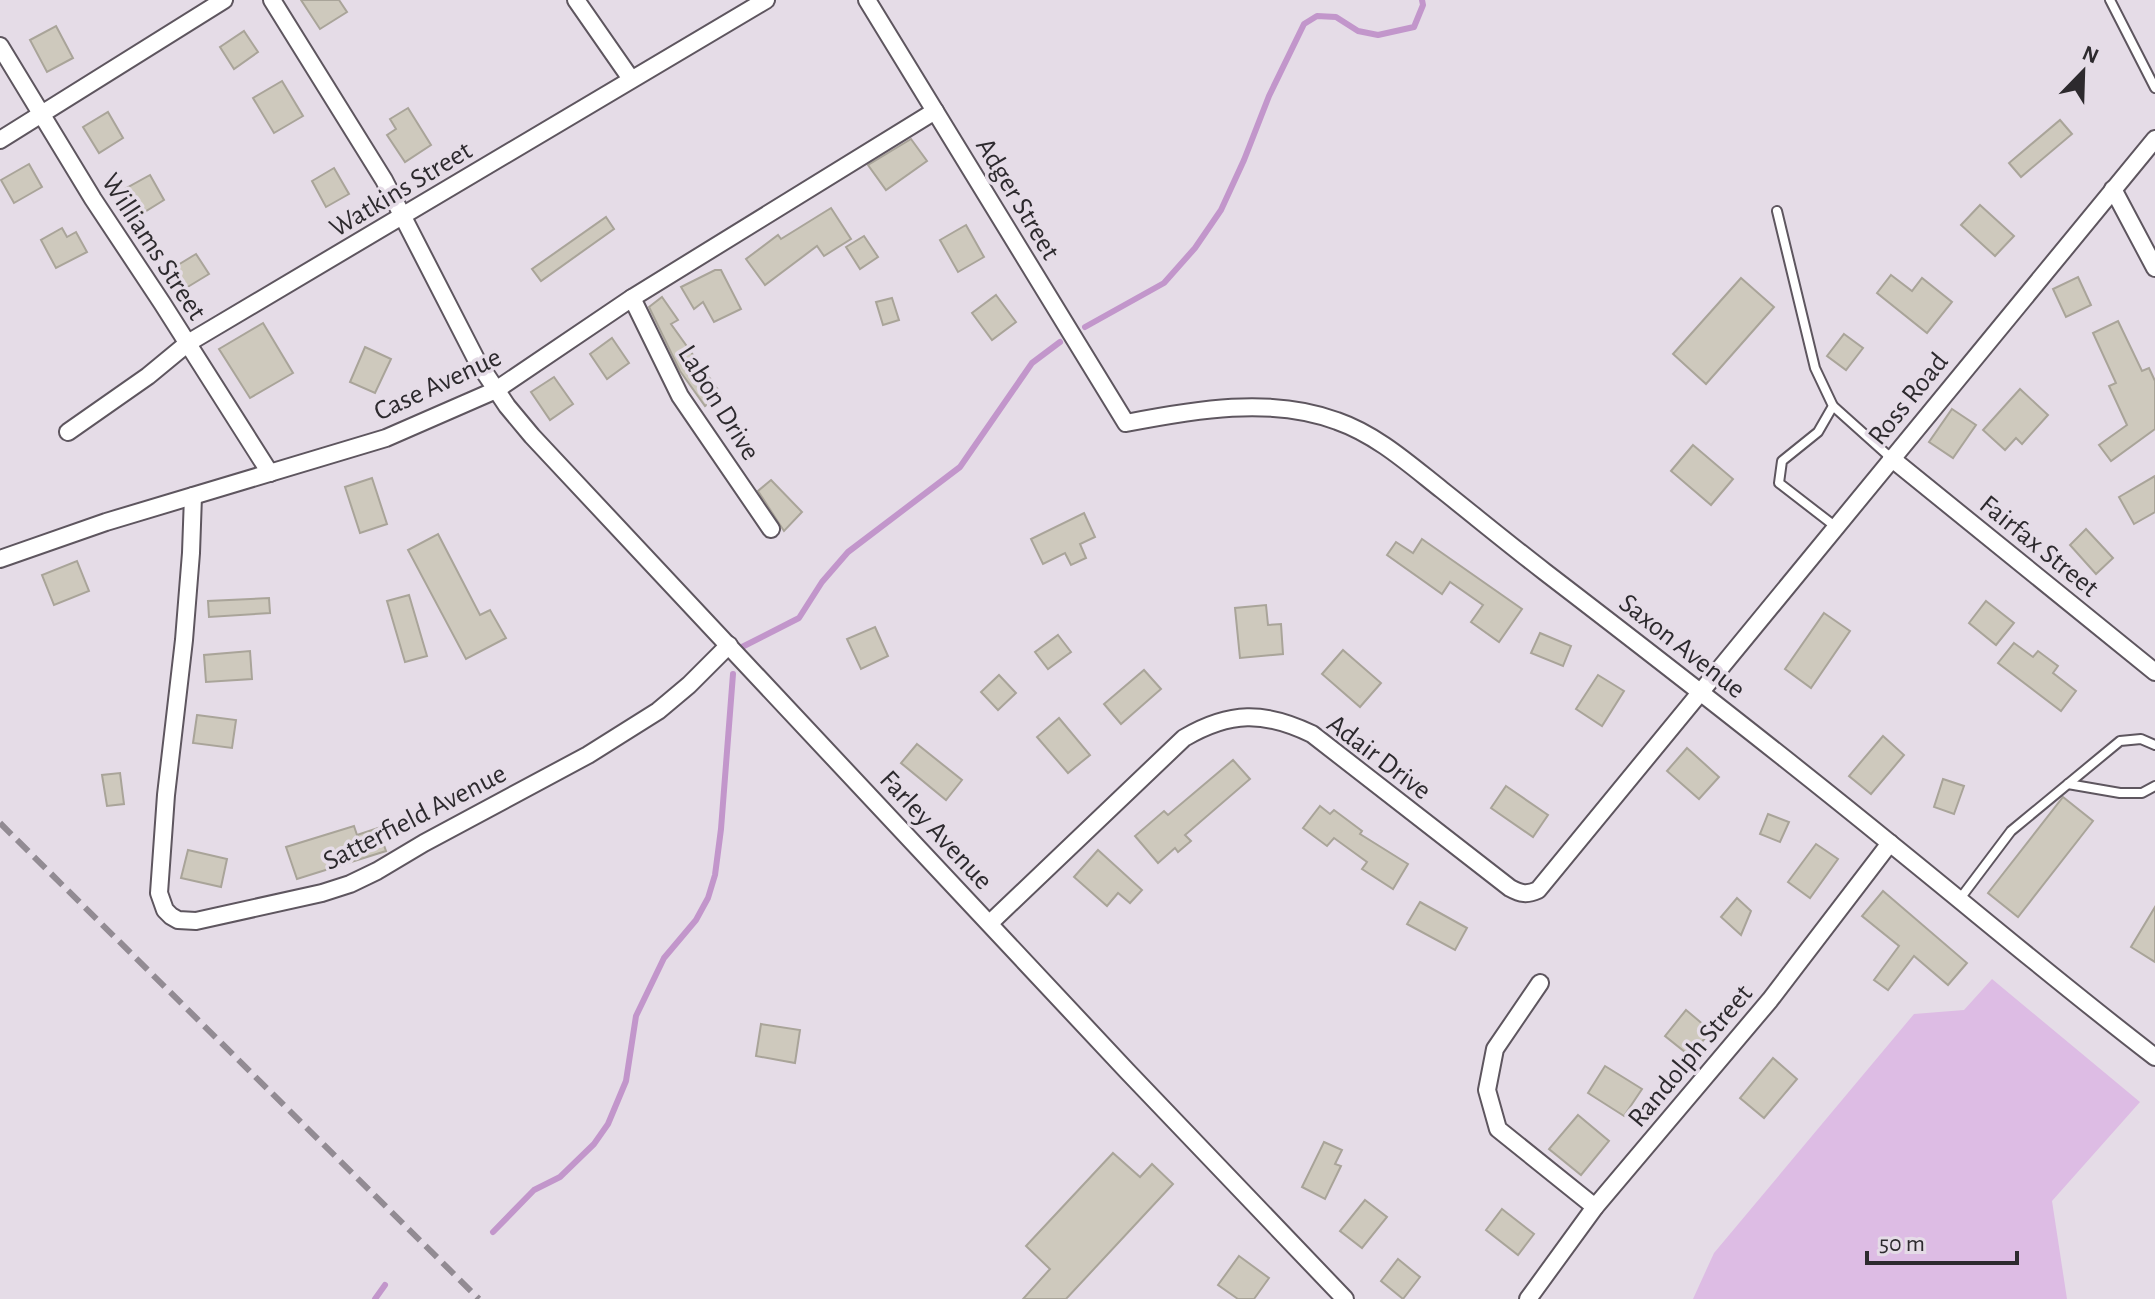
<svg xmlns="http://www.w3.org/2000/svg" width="2155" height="1299" viewBox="0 0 2155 1299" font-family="'Alegreya Sans',sans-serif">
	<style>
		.green { fill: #ddbce4 }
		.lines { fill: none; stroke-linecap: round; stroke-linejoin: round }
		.stream { stroke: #c296cb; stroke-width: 6 }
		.building { fill: #cec9bd; stroke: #a9a499; stroke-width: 2 }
		.service-casing { stroke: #5e565f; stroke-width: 12 }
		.minor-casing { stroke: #5e565f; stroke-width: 20 }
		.service { stroke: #fff; stroke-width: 8 }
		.minor { stroke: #fff; stroke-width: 16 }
		.rail { stroke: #928b93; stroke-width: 6; stroke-dasharray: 16 8; stroke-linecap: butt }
		.labels { text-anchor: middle; stroke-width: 7; stroke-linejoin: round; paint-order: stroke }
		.street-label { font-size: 28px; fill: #2d2a2e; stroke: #e5dce7 }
	</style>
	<rect width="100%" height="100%" fill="#e5dce7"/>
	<!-- green -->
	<path class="green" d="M1992 979 2140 1102 2052 1201 2067 1299H1693L1714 1253 1914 1014 1964 1010Z"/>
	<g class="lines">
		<!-- stream -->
		<g class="stream">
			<path d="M1085 327 1164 283 1195 248 1221 210 1244 160 1269 96 1304 24 1317 16 1336 17 1358 31 1378 35 1414 27 1423 5 1422 0"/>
			<path d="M742 647 799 618 822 582 848 552 960 467 1032 363 1060 342"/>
			<path d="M493 1232 534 1190 560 1177 594 1144 608 1124 626 1081 636 1016 664 958 696 920 708 898 715 875 721 829 733 674"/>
			<path d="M375 1299 385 1285"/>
		</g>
	</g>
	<!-- building -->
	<g class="building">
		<path d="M301 0H339L347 12 320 29Z"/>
		<path d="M56 26 73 58 47 72 30 40Z"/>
		<path d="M244 31 258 52 234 69 220 47Z"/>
		<path d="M282 81 303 116 274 133 253 98Z"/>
		<path d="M408 108 431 145 405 162 387 135 396 129 390 119Z"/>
		<path d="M108 112 123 138 99 153 83 127Z"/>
		<path d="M2060 120 2072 134 2021 177 2009 163Z"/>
		<path d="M911 139 927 161 886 190 868 165Z"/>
		<path d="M29 164 42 187 14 203 1 180Z"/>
		<path d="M334 168 349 194 326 207 312 181Z"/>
		<path d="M150 175 164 200 138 216 123 190Z"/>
		<path d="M1980 205 2014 236 1995 256 1961 225Z"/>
		<path d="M831 208 851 239 824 256 817 246 765 285 746 259 778 235 781 239Z"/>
		<path d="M606 217 614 229 541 281 532 269Z"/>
		<path d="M966 225 984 257 958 272 940 240Z"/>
		<path d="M62 228 67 237 76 232 87 252 56 268 41 240Z"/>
		<path d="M864 236 878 257 860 269 846 247Z"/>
		<path d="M196 254 209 274 186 288 173 268Z"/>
		<path d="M715 270H721L741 309 714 322 703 302 694 309 681 287Z"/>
		<path d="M1891 275 1912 291 1922 278 1952 302 1927 333 1877 293Z"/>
		<path d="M2078 277 2091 305 2066 317 2053 289Z"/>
		<path d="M1741 278 1774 307 1706 384 1673 354Z"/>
		<path d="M996 295 1016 322 992 340 972 313Z"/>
		<path d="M662 297 678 320 671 324 721 394 705 406 680 371 649 307Z"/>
		<path d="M892 298 899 320 883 325 876 302Z"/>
		<path d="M2118 321 2142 371 2149 368 2155 381V429L2111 461 2099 445 2127 425 2109 386 2116 383 2093 333Z"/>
		<path d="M263 323 293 373 250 398 219 349Z"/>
		<path d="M1844 334 1863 348 1846 370 1827 356Z"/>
		<path d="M612 338 629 363 607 379 590 354Z"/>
		<path d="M365 347 391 359 375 393 350 382Z"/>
		<path d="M554 377 573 404 550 420 531 392Z"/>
		<path d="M2020 389 2048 415 2022 444 2016 438 2005 450 1983 430Z"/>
		<path d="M1952 409 1976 425 1953 458 1929 442Z"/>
		<path d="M1693 445 1733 479 1711 505 1671 471Z"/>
		<path d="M2155 476V512L2134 524 2119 497Z"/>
		<path d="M372 478 387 524 360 533 345 487Z"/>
		<path d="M771 480 802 512 784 531 758 491Z"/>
		<path d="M1084 513 1095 537 1080 544 1086 558 1071 565 1065 553 1043 564 1031 539Z"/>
		<path d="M2086 529 2113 558 2096 574 2070 545Z"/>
		<path d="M438 534 480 615 490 610 506 638 466 659 408 550Z"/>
		<path d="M1422 539 1522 609 1499 642 1471 622 1483 605 1450 582 1442 594 1387 555 1396 542 1413 553Z"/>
		<path d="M77 561 89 591 54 605 42 575Z"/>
		<path d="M409 595 427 656 405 662 387 601Z"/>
		<path d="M269 598 270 613 209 617 208 601Z"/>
		<path d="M1986 601 2014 623 1996 645 1969 623Z"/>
		<path d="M1266 605 1268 625 1281 624 1283 654 1240 658 1235 608Z"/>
		<path d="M1824 613 1850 631 1811 688 1785 669Z"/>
		<path d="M875 627 888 656 861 669 847 639Z"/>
		<path d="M1540 633 1571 646 1563 666 1531 653Z"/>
		<path d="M1058 635 1071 652 1048 669 1035 652Z"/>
		<path d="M2014 643 2033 657 2038 651 2058 666 2053 673 2076 691 2061 711 1998 663Z"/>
		<path d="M1343 650 1381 683 1360 707 1322 674Z"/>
		<path d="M250 651 252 679 206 682 204 655Z"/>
		<path d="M1144 670 1161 689 1121 724 1104 704Z"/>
		<path d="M999 675 1016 693 998 710 981 692Z"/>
		<path d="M1598 675 1624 691 1602 726 1576 709Z"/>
		<path d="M197 715 236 720 232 748 193 743Z"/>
		<path d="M1059 718 1090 755 1068 773 1037 737Z"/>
		<path d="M1883 736 1904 755 1871 794 1849 776Z"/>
		<path d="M917 744 962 780 946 800 901 763Z"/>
		<path d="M1687 748 1719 777 1699 799 1667 771Z"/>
		<path d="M1233 760 1250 779 1185 835 1191 841 1178 852 1175 848 1158 863 1135 836 1164 811 1168 815Z"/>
		<path d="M120 773 124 804 107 806 102 775Z"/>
		<path d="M1943 779 1964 786 1954 814 1934 807Z"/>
		<path d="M1506 786 1548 815 1533 837 1491 808Z"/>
		<path d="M2063 797 2093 821 2018 917 1988 893Z"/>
		<path d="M1320 806 1330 814 1334 810 1362 831 1360 834 1408 864 1393 889 1362 869 1367 862 1334 838 1327 846 1303 828Z"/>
		<path d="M1768 814 1789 822 1780 842 1760 834Z"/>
		<path d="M354 826 357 835 378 828 386 851 297 879 286 847Z"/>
		<path d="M1816 844 1838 859 1810 898 1788 882Z"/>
		<path d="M188 850 227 859 221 887 181 878Z"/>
		<path d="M1098 850 1142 890 1130 903 1118 893 1107 906 1074 877Z"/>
		<path d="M1883 891 1967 963 1948 985 1914 956 1888 990 1874 980 1899 946 1862 916Z"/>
		<path d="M1737 898 1751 911 1741 935 1721 917Z"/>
		<path d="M1420 902 1467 928 1455 950 1407 924Z"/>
		<path d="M2155 907V962L2131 947Z"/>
		<path d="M1686 1010 1711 1031 1690 1056 1665 1036Z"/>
		<path d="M761 1024 800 1030 795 1063 756 1056Z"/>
		<path d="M1773 1058 1797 1079 1764 1118 1740 1098Z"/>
		<path d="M1605 1066 1642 1089 1624 1116 1588 1093Z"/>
		<path d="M1578 1115 1609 1141 1581 1175 1549 1149Z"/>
		<path d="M1324 1142 1342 1150 1335 1164 1341 1166 1325 1199 1302 1187Z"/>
		<path d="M1113 1153 1140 1177 1152 1164 1173 1184 1066 1299H1023L1050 1269 1026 1246Z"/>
		<path d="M1365 1200 1387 1217 1362 1248 1340 1231Z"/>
		<path d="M1502 1209 1534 1234 1518 1255 1486 1230Z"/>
		<path d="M1239 1256 1269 1278 1254 1299H1238L1218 1285Z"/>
		<path d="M1398 1259 1420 1277 1403 1299 1381 1281Z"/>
	</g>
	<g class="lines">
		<!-- service casing -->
		<g class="service-casing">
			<g id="service">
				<path d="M2110 0 2155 88"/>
				<path d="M1777 211 1815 368 1833 406 1818 432 1782 461 1779 483 1836 527"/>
				<path d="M1833 406 1891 458"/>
				<path d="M2068 784 2120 793H2142L2155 786"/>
				<path d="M1959 900 2011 831 2120 741 2141 739 2155 745"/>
			</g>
		</g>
		<!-- minor casing -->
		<g class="minor-casing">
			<g id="minor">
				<path d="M272 0 384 180 477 361 507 406 532 436 1127 1071 1345 1299"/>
				<path d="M576 0 631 79"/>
				<path d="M867 0 1126 423C1193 410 1271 396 1337 421 1377 435 1409 464 1442 490 1476 517 1510 545 1545 572 1661 661 1777 751 1891 844 1979 915 2065 988 2155 1057"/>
				<path d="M0 46 93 199 162 303 270 473"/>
				<path d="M0 140 224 0"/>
				<path d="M2113 189 2155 268"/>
				<path d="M632 298 680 396 771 529"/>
				<path d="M68 432 148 376 188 343 766 0"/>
				<path d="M1891 458 2155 672"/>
				<path d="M193 496 191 553 184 640 166 795 159 893 165 910 171 916 178 920 196 921 322 893 350 884 377 871 424 843 588 755 658 711 689 685 729 645"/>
				<path d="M0 559 106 522 386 438 496 390 632 298 935 111"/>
				<path d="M990 923 1184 738C1230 711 1264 711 1312 734L1510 888C1521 894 1527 895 1538 890L2155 139"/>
				<path d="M1540 983 1495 1049 1487 1090 1498 1129 1595 1207"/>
				<path d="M1528 1299 1595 1207 1770 1000 1890 843"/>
			</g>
		</g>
		<!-- service -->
		<use href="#service" class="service"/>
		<!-- minor -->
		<use href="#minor" class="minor"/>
		<!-- rail -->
		<path class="rail" d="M0 823 479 1299"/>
	</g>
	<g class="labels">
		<!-- street labels -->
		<g class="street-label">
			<text transform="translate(400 188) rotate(-31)" y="10">Watkins Street</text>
			<text transform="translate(1019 198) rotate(59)" y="10">Adger Street</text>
			<text transform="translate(155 246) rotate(57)" y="10">Williams Street</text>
			<text transform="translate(437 383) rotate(-25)" y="10">Case Avenue</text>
			<text transform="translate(1907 398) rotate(-51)" y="10">Ross Road</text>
			<text transform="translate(720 402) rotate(58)" y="10">Labon Drive</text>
			<text transform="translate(2040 545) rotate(39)" y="10">Fairfax Street</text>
			<text transform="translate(1683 645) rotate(38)" y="10">Saxon Avenue</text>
			<text transform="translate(1380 756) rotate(37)" y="10">Adair Drive</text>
			<text transform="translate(414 816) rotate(-27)" y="10">Satterfield Avenue</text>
			<text transform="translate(937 829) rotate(47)" y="10">Farley Avenue</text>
			<text transform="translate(1689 1055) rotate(-50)" y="10">Randolph Street</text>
		</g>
	</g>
	<!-- north arrow -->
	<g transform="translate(2083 72) rotate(23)" stroke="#e5dce7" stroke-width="6" paint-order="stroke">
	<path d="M0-6L14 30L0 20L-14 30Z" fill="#2d2a2e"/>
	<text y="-12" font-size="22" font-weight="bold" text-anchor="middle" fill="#2d2a2e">N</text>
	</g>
	<!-- scale -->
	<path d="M1867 1251v12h150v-12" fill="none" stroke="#2d2a2e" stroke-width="4"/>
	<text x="1879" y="1251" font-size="24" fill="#2d2a2e" stroke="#e5dce7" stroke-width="6" paint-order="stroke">50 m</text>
</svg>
